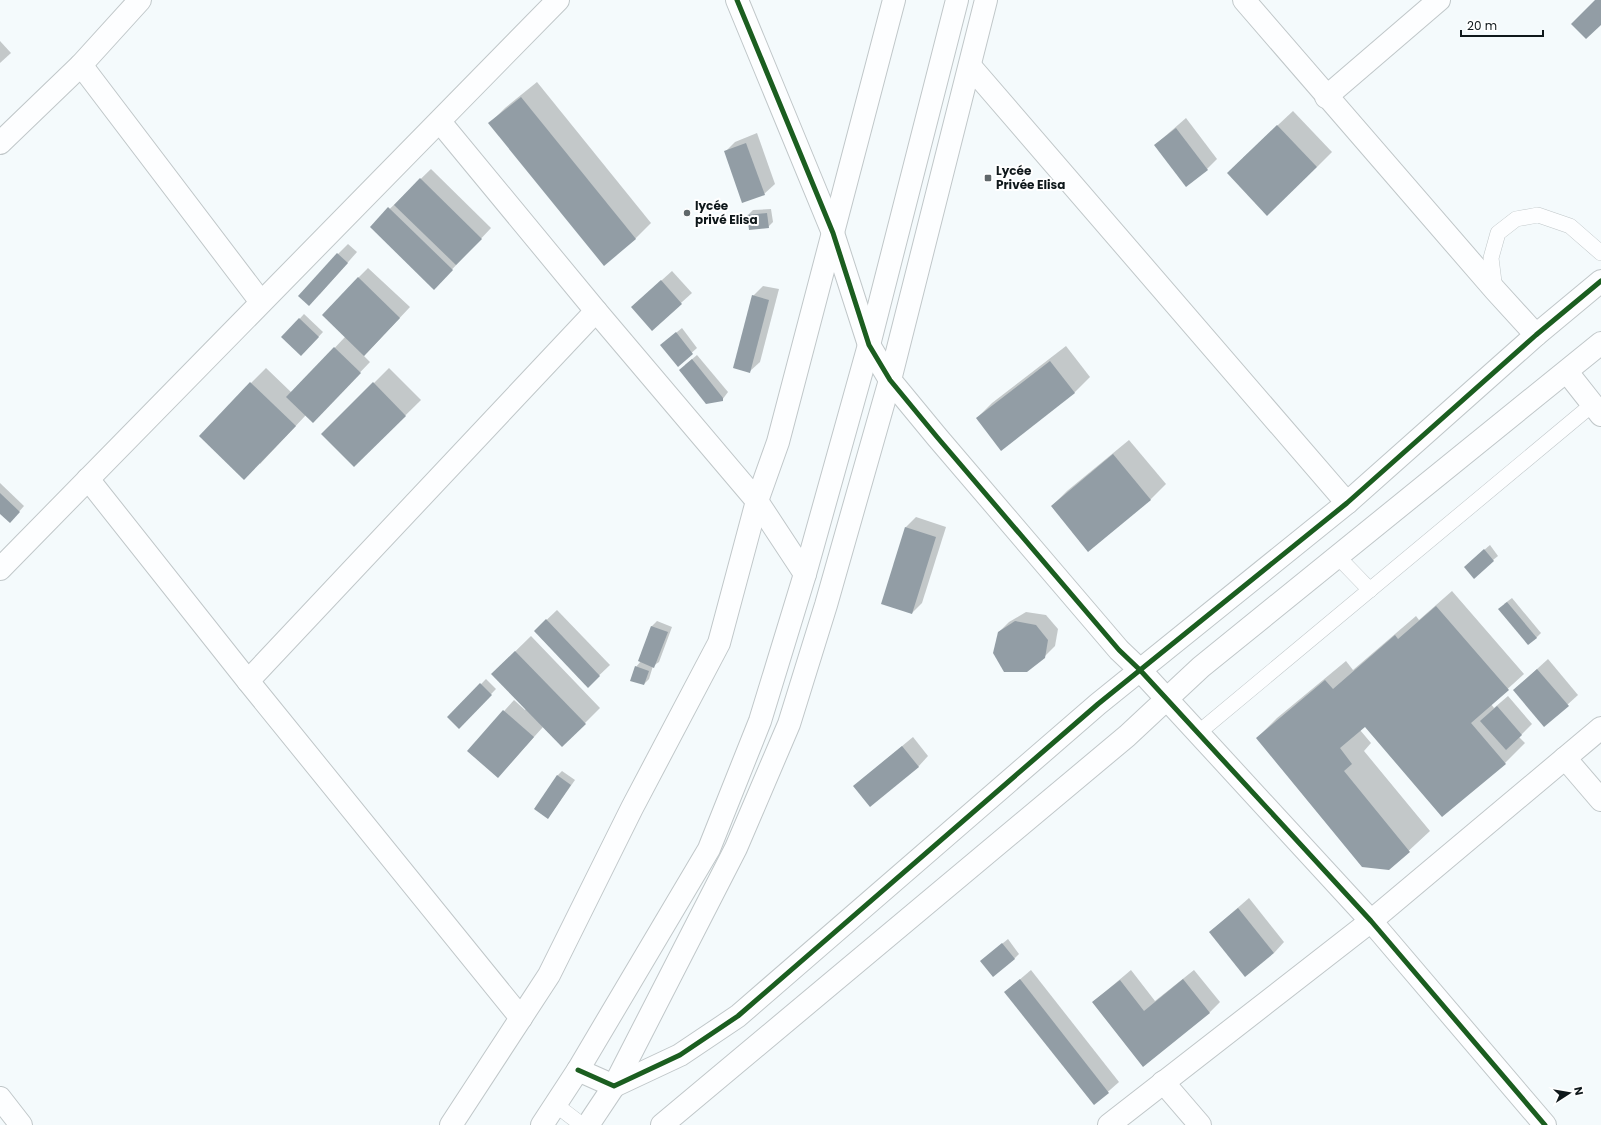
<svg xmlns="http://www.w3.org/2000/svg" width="1601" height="1125" viewBox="0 0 1601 1125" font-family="Poppins,sans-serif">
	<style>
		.shadow { fill: #0003 }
		.building { fill: #929da5 }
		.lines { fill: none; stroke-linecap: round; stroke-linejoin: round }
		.lane-casing { stroke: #c0c7c9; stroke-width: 16 }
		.street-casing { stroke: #c0c7c9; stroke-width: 24 }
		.secondary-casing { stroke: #c0c7c9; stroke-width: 24 }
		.lane { stroke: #fdfeff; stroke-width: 15 }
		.street { stroke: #fdfeff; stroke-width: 22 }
		.secondary { stroke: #fdfeff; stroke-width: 22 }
		.cycleway-casing { stroke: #fff; stroke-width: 8 }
		.cycleway { stroke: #1b5e20; stroke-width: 5 }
		.poi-dot { fill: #5f676a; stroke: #fff; stroke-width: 1.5 }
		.labels { text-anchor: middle; stroke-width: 4; stroke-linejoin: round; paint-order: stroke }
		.poi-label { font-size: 12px; font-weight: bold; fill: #0f181b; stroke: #fff; text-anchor: start }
	</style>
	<rect width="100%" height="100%" fill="#f4fafc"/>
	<!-- shadow -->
	<g class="shadow">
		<path d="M0 41 11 53 0 63Z"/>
		<path d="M537 82 651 223 635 239 490 123 505 108Z"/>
		<path d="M1293 111 1332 152 1317 167 1243 158Z"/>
		<path d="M1186 118 1217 159 1207 169 1155 145Z"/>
		<path d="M757 133 775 184 764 194 725 152 735 142Z"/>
		<path d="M431 169 491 228 444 278 371 227Z"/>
		<path d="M771 209 773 222 768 227 748 215 753 210Z"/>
		<path d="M348 244 357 252 319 295 338 254Z"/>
		<path d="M368 268 410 307 364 356 370 362 323 411 306 415 260 464 251 383 266 368 292 393 345 337 358 278Z"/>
		<path d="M672 271 692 293 652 329 632 307Z"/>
		<path d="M763 286 779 289 760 362 749 372 753 296Z"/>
		<path d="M304 314 323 332 306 350 283 337Z"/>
		<path d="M682 328 697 348 678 365 666 341Z"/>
		<path d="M1066 346 1090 377 1075 392 1002 449 977 418 992 403Z"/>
		<path d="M697 355 728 392 722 400 685 365Z"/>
		<path d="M389 368 421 400 354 466 323 434Z"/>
		<path d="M1129 440 1166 484 1151 499 1088 551 1052 506 1067 491Z"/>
		<path d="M0 483 24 506 10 522 0 513Z"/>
		<path d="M916 517 946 527 922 603 912 613 906 527Z"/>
		<path d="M1490 545 1498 556 1493 560 1470 562Z"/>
		<path d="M1452 591 1524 674 1491 704 1494 708 1508 696 1532 724 1519 737 1525 743 1505 763 1365 726 1360 730 1371 743 1364 751 1430 831 1389 869 1257 738 1277 718 1346 661 1353 670 1416 616 1419 620Z"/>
		<path d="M1512 598 1541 633 1536 638 1504 604Z"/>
		<path d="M557 610 610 665 588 686 535 631Z"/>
		<path d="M1026 612 1046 615 1058 629 1055 646 1044 657 999 632 1009 622Z"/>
		<path d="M657 621 672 627 659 662 653 666 649 679 644 684 636 667 641 661 639 660 652 626Z"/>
		<path d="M531 636 600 708 562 746 543 727 498 777 468 751 514 700 525 710 526 709 492 674Z"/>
		<path d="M1548 659 1578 695 1544 726 1514 690Z"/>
		<path d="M486 679 496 689 459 727 449 717Z"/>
		<path d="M913 737 928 756 918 767 854 786Z"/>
		<path d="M562 771 575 780 548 818 557 776Z"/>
		<path d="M1249 898 1284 942 1274 953 1210 932Z"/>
		<path d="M1008 939 1019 954 1014 959 981 961Z"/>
		<path d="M1031 970 1119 1082 1094 1104 1005 992Z"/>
		<path d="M1131 970 1155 1001 1194 970 1220 1002 1210 1012 1143 1065 1093 1002Z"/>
	</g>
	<!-- building -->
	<g class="building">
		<path d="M1595 0H1601V25L1586 39 1571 24Z"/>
		<path d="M521 97 636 239 604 266 488 123Z"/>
		<path d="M1277 125 1317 167 1267 216 1227 173Z"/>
		<path d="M1176 128 1208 170 1186 187 1154 145Z"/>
		<path d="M746 143 765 195 742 203 724 151Z"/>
		<path d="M420 178 482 239 456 265 394 205Z"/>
		<path d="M388 207 453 270 434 290 370 227Z"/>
		<path d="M767 213 769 228 749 230 747 215Z"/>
		<path d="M337 253 348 263 309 306 298 296Z"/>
		<path d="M358 277 400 318 364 356 322 315Z"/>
		<path d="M661 280 682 304 652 331 631 307Z"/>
		<path d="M752 295 769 300 750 373 733 368Z"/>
		<path d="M299 318 319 337 301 356 281 337Z"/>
		<path d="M676 332 693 354 678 367 660 345Z"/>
		<path d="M334 347 361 373 313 423 286 397Z"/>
		<path d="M692 359 723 398V401L706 404 679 370Z"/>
		<path d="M1050 361 1075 393 1001 451 976 418Z"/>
		<path d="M250 382 296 426 244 480 199 436Z"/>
		<path d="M373 382 406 416 354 467 321 434Z"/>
		<path d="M1113 454 1151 500 1088 552 1051 506Z"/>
		<path d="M0 493 20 512 10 523 0 514Z"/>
		<path d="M905 527 936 537 912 614 881 604Z"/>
		<path d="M1484 549 1494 561 1474 579 1464 567Z"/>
		<path d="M1507 602 1537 638 1528 645 1498 609Z"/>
		<path d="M1436 606 1509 690 1471 723 1506 764 1442 817 1365 727 1340 748 1352 764 1344 771 1410 852 1389 870 1362 867 1256 738 1325 680 1333 689 1395 635 1398 639Z"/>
		<path d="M546 619 600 676 588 688 534 631Z"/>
		<path d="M1015 621 1036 625 1048 640 1045 658 1027 672H1004L993 653 998 632Z"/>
		<path d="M651 626 668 632 654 668 638 661Z"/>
		<path d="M515 651 586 724 562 747 491 674Z"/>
		<path d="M635 666 649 671 644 685 630 681Z"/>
		<path d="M1537 669 1569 706 1544 727 1513 690Z"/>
		<path d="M480 683 492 695 459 729 447 717Z"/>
		<path d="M1497 706 1522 735 1506 750 1480 721Z"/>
		<path d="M503 710 534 737 498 778 467 751Z"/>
		<path d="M902 746 919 767 870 807 853 786Z"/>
		<path d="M557 775 571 785 548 819 534 809Z"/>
		<path d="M1238 908 1274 953 1245 977 1209 932Z"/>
		<path d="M1002 943 1015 959 993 977 980 961Z"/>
		<path d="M1020 979 1109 1093 1094 1105 1004 992Z"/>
		<path d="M1183 979 1210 1013 1143 1067 1092 1002 1120 980 1144 1011Z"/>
	</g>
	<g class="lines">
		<!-- lane casing -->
		<g class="lane-casing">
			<g id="lane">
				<path d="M1495 290 1491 258 1498 233 1516 219 1538 215 1570 226 1601 253"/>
				<path d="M1338 557 1370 590"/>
				<path d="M1198 733 1593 404"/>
				<path d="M556 1105 582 1125"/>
			</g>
		</g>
		<!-- street casing -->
		<g class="street-casing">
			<g id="street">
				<path d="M737 0 833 233 869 345 890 380 937 437 1119 650 1140 670 1371 921 1545 1125"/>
				<path d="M1244 0 1495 290 1536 335"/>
				<path d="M81 65 261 302"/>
				<path d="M970 66 1347 503"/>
				<path d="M1326 97 1439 0"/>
				<path d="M440 122 596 311 757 501 805 574"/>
				<path d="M0 143 81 65 140 0"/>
				<path d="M1567 372 1601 415"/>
				<path d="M88 479 248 681 521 1018"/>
				<path d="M0 569 558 0"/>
				<path d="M248 681 596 311"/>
				<path d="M1565 758 1601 800"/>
				<path d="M1163 1082 1200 1125"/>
				<path d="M0 1098 21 1125"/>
				<path d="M451 1125 549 975 632 808 719 643 757 501 778 442 894 0"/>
				<path d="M1109 1125 1371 921 1601 728"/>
			</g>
		</g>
		<!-- secondary casing -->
		<g class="secondary-casing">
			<g id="secondary">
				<path d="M578 1070 614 1086 680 1055 738 1016 1098 704 1347 503 1536 335 1601 281"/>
				<path d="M542 1125 578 1070 709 849 760 721 805 574 869 345 957 0"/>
				<path d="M588 1125 614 1086 736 848 789 724 826 605 890 380 986 0"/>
				<path d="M662 1125 1127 736 1201 667 1601 343"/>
			</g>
		</g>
		<!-- lane -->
		<use href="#lane" class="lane"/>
		<!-- street -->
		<use href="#street" class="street"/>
		<!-- secondary -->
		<use href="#secondary" class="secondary"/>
		<!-- cycleway casing -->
		<g class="cycleway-casing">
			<g id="cycleway">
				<path d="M737 0 833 233 869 345 890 380 937 437 1119 650 1140 670 1371 921 1545 1125"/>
				<path d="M578 1070 614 1086 680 1055 738 1016 1098 704 1347 503 1536 335 1601 281"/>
			</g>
		</g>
		<!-- cycleway -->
		<use href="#cycleway" class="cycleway"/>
	</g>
	<!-- markers -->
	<g class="poi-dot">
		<rect x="984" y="174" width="8" height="8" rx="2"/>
		<circle cx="687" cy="213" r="4"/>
	</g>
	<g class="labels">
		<!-- poi labels -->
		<g class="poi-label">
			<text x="996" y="175">Lycée<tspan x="996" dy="14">Privée Elisa</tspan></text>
			<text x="695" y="210">lycée<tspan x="695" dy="14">privé Elisa</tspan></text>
		</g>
	</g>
	<!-- north arrow -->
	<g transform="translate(1569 1093) rotate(78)" stroke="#ffffff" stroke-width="3" paint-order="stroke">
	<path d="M0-3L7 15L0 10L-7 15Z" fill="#0f181b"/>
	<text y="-6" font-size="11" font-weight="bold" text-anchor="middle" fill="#0f181b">N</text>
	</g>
	<!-- scale -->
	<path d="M1461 30v6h82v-6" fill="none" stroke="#0f181b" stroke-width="2"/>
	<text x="1467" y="30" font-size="12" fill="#0f181b" stroke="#ffffff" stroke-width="3" paint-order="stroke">20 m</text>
</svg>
